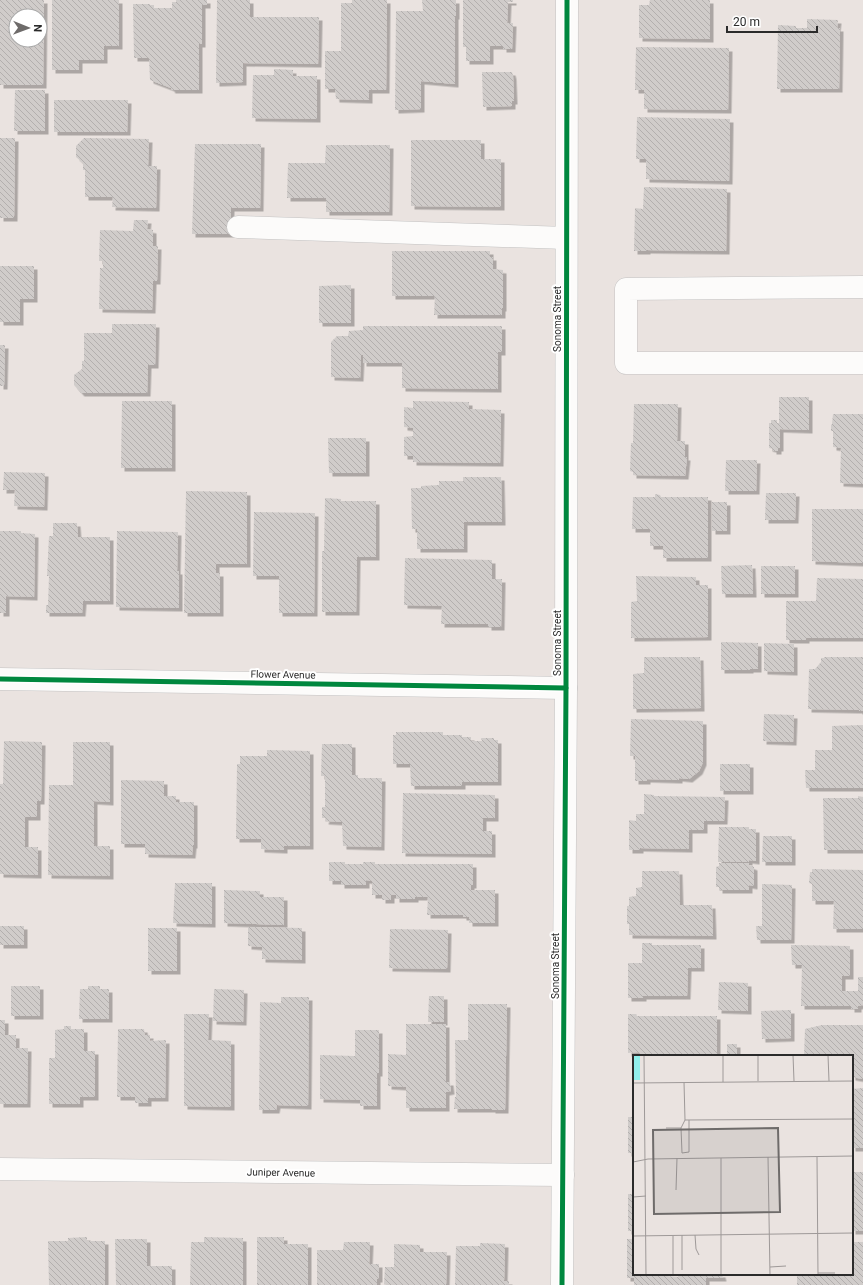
<svg xmlns="http://www.w3.org/2000/svg" width="863" height="1285" viewBox="0 0 863 1285" font-family="Roboto,sans-serif">
	<style>
		.building { fill: url(#building-back-hatch); fill-rule: evenodd; filter: url(#shadow) }
		.lines { fill: none; stroke-linecap: round; stroke-linejoin: round }
		.minor-casing { stroke: #c3c2c2; stroke-width: 23 }
		.minor { stroke: #fcfbfa; stroke-width: 22 }
		.cycleway-casing { stroke: #fff; stroke-width: 8 }
		.cycleway { stroke: #00873e; stroke-width: 5 }
		.labels { text-anchor: middle; stroke-width: 4; stroke-linejoin: round; paint-order: stroke }
		.street-label { font-size: 10px; fill: #2b2b2b; stroke: #fff }
		.inset-road { fill: none; stroke: #9e9998; stroke-width: 1 }
		.view { fill: #6e6b6a; fill-opacity: 0.15; stroke: #6e6b6a; stroke-width: 2 }
		.inset-edge { fill: none; stroke: #2b2b2b; stroke-width: 2 }
	</style>
	<defs>
		<pattern id="building-back-hatch" width="6" height="6" patternUnits="userSpaceOnUse"><rect width="6" height="6" fill="#d0ccca"/><path d="M-1 5l2 2M0 0l6 6M5-1l2 2" fill="none" stroke="#b3afae"/></pattern>
		<filter id="shadow"><feDropShadow dx="3.5" dy="3.5" stdDeviation="0" flood-color="#0004"/></filter>
	</defs>
	<rect width="100%" height="100%" fill="#eae3e0"/>
	<!-- building -->
	<g class="building">
		<path d="M0 0H44L43 85H0ZM16 16H40V40H16Z"/>
		<path d="M52 0H119V46H104V60H79V70H52Z"/>
		<path d="M176 0H207V5H202V44H199V90H172L171 88 150 80 149 58H134L133 4H150V5H154V8H172V2H176Z"/>
		<path d="M217 0H250V17H319L318 64 243 63V82L216 83Z"/>
		<path d="M352 0H387L386 90H369V100L336 99 335 89H325V51H341V3H352Z"/>
		<path d="M422 0H456V16H455V84L421 81V109L395 110 396 11H423Z"/>
		<path d="M463 0H513V2H508L507 23H513L512 49H503V46H490V61H466V47H463Z"/>
		<path d="M650 0H710V39L639 38V5H649Z"/>
		<path d="M807 19 838 20 837 28H840L839 89H777L778 25 796 26V28H807Z"/>
		<path d="M636 47 729 48 728 110 644 109V90H635Z"/>
		<path d="M274 69 293 70V76H317V119L252 118 253 75H274Z"/>
		<path d="M482 72H512L513 76 514 101H512V106L483 107Z"/>
		<path d="M15 90H45V131H14Z"/>
		<path d="M54 100H128L127 132H54Z"/>
		<path d="M637 117 730 119 729 181 646 179V159H636Z"/>
		<path d="M0 138H15L14 218H0Z"/>
		<path d="M84 138 149 139 148 166H157L156 208 112 207 113 197H85V170H83V163L76 157V146Z"/>
		<path d="M411 140H481V159H501V207L411 206Z"/>
		<path d="M195 144H261L260 208H231L230 234H192Z"/>
		<path d="M326 145H390L389 212H326V198H287L288 163H325Z"/>
		<path d="M644 187 727 189 726 251 647 250V251H634L635 208 643 209Z"/>
		<path d="M134 220H148L147 229 153 230V246H158L157 281H153L152 310 99 309 100 268H103V261H99L100 230 133 231Z"/>
		<path d="M392 251H490V257H493V269L503 270V308H502V315H434L435 296H392Z"/>
		<path d="M0 266H34V299H20V322H0Z"/>
		<path d="M351 285V323H319V286Z"/>
		<path d="M112 324H156L155 365H148L147 393H81L74 385V375L82 369V361H84V333H112Z"/>
		<path d="M363 326H502V352H498V389L402 388V363H363V355H361L360 378 331 377V342L337 336H348L349 331 363 330Z"/>
		<path d="M0 345H5L4 386H0Z"/>
		<path d="M779 397H809V430L780 429V448H778V451H773V449L769 448V423H771V420H777V423H779Z"/>
		<path d="M122 401H172V468H121Z"/>
		<path d="M413 401 469 402V409L501 410 500 463 413 462V456H404V437L413 436V428L404 427V407L413 408Z"/>
		<path d="M634 404H678L677 441H685V457H687L685 476 633 475V472L630 471 631 443H633Z"/>
		<path d="M833 414H863V484L840 483 841 448 833 447V431H831V425L832 424Z"/>
		<path d="M328 438H366V473H329Z"/>
		<path d="M726 460H757L756 491H725Z"/>
		<path d="M4 472 45 473 44 507 14 506 15 490H3Z"/>
		<path d="M463 477H501L502 522H464V549H417V529H412L411 488H421V486L439 485V481H463Z"/>
		<path d="M186 491 247 492V564H216V573H220V613H184Z"/>
		<path d="M766 493H796L795 520H765Z"/>
		<path d="M655 494 660 495 661 497H708V558H663V546H650V529H632L633 497H655Z"/>
		<path d="M325 498 341 499V501H376V557H357L356 612H322V551H324Z"/>
		<rect x="712" y="502" width="15" height="29"/>
		<path d="M812 509H863V563L812 561Z"/>
		<path d="M254 512 315 513 314 613H279V576H253Z"/>
		<path d="M53 523H77L78 537H110V601H83L82 613H46V605H48L49 576H47L49 536H53Z"/>
		<path d="M0 531H21V533L35 534 34 597 6 596V613H0Z"/>
		<path d="M117 531 178 532 177 571H179V608L116 607Z"/>
		<path d="M405 558 492 560V579H502L501 627H488V624H441L442 606 404 605Z"/>
		<path d="M752 565 753 594H722L721 566Z"/>
		<rect x="761" y="566" width="34" height="28"/>
		<path d="M636 576 696 577V585H708V637L631 638V602L637 601Z"/>
		<path d="M817 578 863 579V638H806V640H786V601H816Z"/>
		<path d="M721 642 758 643V669H750V670H721Z"/>
		<path d="M764 643 794 644V672L764 671Z"/>
		<path d="M644 657H700L701 708 633 709V674L644 673Z"/>
		<path d="M824 657H863V711H859V710L808 709 809 669H815L821 662V658H824Z"/>
		<path d="M764 714 794 715 793 742 763 741Z"/>
		<path d="M631 719 703 721V762L699 771 689 779 679 778V780L647 779V781H635V756H630Z"/>
		<path d="M863 725V788H806L805 770H815V750H832V726Z"/>
		<path d="M396 732H443V735H462V737H471V741H482L481 738H494V740H498V782H462V786H411L410 764H393V735H396Z"/>
		<path d="M4 741 42 742 41 801H37V817H25V847H38V875L0 874V784H3Z"/>
		<path d="M73 742H110V802L94 801V846H110V876L48 875 49 785H73Z"/>
		<path d="M322 744H352V775H358V778H382L381 847 343 846 342 822 325 821 326 818H322V807H325V776H321Z"/>
		<path d="M267 750 310 751V846H284V850L261 849V839H236L237 764H240V756H267Z"/>
		<rect x="720" y="764" width="30" height="27"/>
		<path d="M121 780 164 781V796H176V802H194V845H193L192 855 145 854V844H121Z"/>
		<path d="M403 793 495 795V818H483V831H492V854L402 853Z"/>
		<path d="M644 794 654 795V796L725 797 724 821H704V830H689V849L640 848V850H629V820L636 821V814H644Z"/>
		<path d="M858 796 863 797V850H824L823 798H858Z"/>
		<path d="M719 827H749V829H756V861L749 860V862H718Z"/>
		<path d="M763 836H792V862H762Z"/>
		<path d="M329 862H345V864H363V862H375V864H473V885H471V890H495V923H469V917H463V915H427L428 897H415V899H396V895H391V900H382V895H372V881L366 880V885H341V881H329Z"/>
		<path d="M719 863H749V865L754 867V886L749 885V890H719V887H716V867L719 866Z"/>
		<path d="M812 869 863 870V929H833L834 901H812V884L809 883 810 872H812Z"/>
		<path d="M642 871H679L680 905H712L713 936 629 935V924H627V906H629V897L636 896V888L642 887Z"/>
		<path d="M175 883H212V924L173 923Z"/>
		<path d="M762 884 792 885 791 940H757L756 926H762Z"/>
		<path d="M224 890 260 891V897H284V925L224 923Z"/>
		<rect x="0" y="926" width="24" height="19"/>
		<path d="M248 927 302 928V960L262 959V947L248 946Z"/>
		<rect x="148" y="928" width="29" height="43"/>
		<path d="M390 929 448 930 447 969 389 968Z"/>
		<path d="M642 943H652V945H701V968H688L687 996H643V998H628V963H642Z"/>
		<path d="M791 945 850 946V976H842V991H858V977H863V1005L858 1006V1009H851V1006H801L802 965H792Z"/>
		<path d="M719 982 748 983V1011L718 1010Z"/>
		<rect x="11" y="986" width="29" height="30"/>
		<path d="M88 986H100V989H109V1019H79L80 989H88Z"/>
		<path d="M214 989 244 990 243 1022 213 1021Z"/>
		<path d="M429 996H444V1022H428Z"/>
		<path d="M281 997H309L308 1106 277 1105 276 1110H259L260 1002 281 1003Z"/>
		<path d="M468 1004H507L505 1110H492V1109H454L455 1097H456L455 1040H468Z"/>
		<path d="M791 1010V1038L762 1039 761 1011Z"/>
		<path d="M184 1014H209L208 1040 231 1041V1107L184 1106Z"/>
		<path d="M628 1014H636L637 1016H717V1054H727V1044H737V1054H748V1056H639V1052L628 1053Z"/>
		<path d="M0 1020H5V1035H16V1048H28L27 1104H0Z"/>
		<path d="M406 1024H446V1082H450L451 1091 446 1092V1108H406V1087L388 1086V1054L406 1055Z"/>
		<path d="M822 1025H863V1079L852 1077V1056H804L805 1029Z"/>
		<path d="M64 1026H71V1029H84V1051H95V1097H80V1104H49V1058H55V1030L64 1029Z"/>
		<path d="M118 1029H144L145 1035H150V1041L166 1040 165 1098H148V1103H135V1097H117Z"/>
		<path d="M355 1030H379V1073H377V1106H360V1100L320 1099V1055L355 1056Z"/>
		<path d="M863 1088V1148H852V1089Z"/>
		<rect x="628" y="1117" width="6" height="36"/>
		<rect x="852" y="1172" width="11" height="59"/>
		<rect x="628" y="1194" width="6" height="37"/>
		<path d="M87 1237V1241H105V1285H49L48 1241H68V1238Z"/>
		<path d="M204 1237 243 1238V1285H190L191 1242H204Z"/>
		<path d="M257 1237H284V1244H308V1285H257Z"/>
		<path d="M115 1239H147V1266H172V1285H116Z"/>
		<path d="M627 1239H634V1274H667V1276L678 1277V1274H722L723 1278H706V1285H634V1278H627Z"/>
		<path d="M344 1242H370L369 1264H379V1279H377V1285H317V1250H343Z"/>
		<path d="M852 1242H863V1285H797V1274H852Z"/>
		<path d="M480 1243 505 1244 504 1281H509V1285H455L456 1246H480Z"/>
		<path d="M394 1244 420 1245V1252H447L446 1285H386L384 1284 385 1267H394Z"/>
	</g>
	<g class="lines">
		<!-- minor casing -->
		<g class="minor-casing">
			<g id="minor">
				<path d="M238 227 566 238"/>
				<path d="M863 287 626 289V363H863"/>
				<path d="M0 679 566 688"/>
				<path d="M0 1169 563 1175"/>
				<path d="M562 1285 566 688 567 0"/>
			</g>
		</g>
		<!-- minor -->
		<use href="#minor" class="minor"/>
		<!-- cycleway casing -->
		<g class="cycleway-casing">
			<g id="cycleway">
				<path d="M0 679 566 688"/>
				<path d="M562 1285 566 688 567 0"/>
			</g>
		</g>
		<!-- cycleway -->
		<use href="#cycleway" class="cycleway"/>
	</g>
	<g class="labels">
		<!-- street labels -->
		<g class="street-label">
			<text transform="translate(557 319) rotate(-90)" y="4">Sonoma Street</text>
			<text transform="translate(557 643) rotate(-90)" y="4">Sonoma Street</text>
			<text transform="translate(283 674) rotate(1)" y="4">Flower Avenue</text>
			<text transform="translate(555 966) rotate(-90)" y="4">Sonoma Street</text>
			<text transform="translate(281 1172) rotate(1)" y="4">Juniper Avenue</text>
		</g>
	</g>
	<!-- overview -->
	<g transform="translate(633 1055)">
		<rect width="220" height="220" fill="#eae3e0"/>
		<path d="M0 0H7V25H0Z" fill="#91efec"/>
		<path class="inset-road" d="M11 0 13 220M90 0V27M125 0V26M160 0 161 26M195 0 196 26M51 27 52 65M0 28 220 26M52 65 220 64M33 73H48L52 65M48 73 49 98 56 97V65M135 102 137 220M184 102 185 220M88 103V220M0 107 15 104 220 101M43 135 44 103M0 142 13 141M62 180 63 194 66 200M0 181 220 178M40 181V220M137 212 153 211M49 215V180M185 218H202"/>
		<path class="view" d="M145 73 147 157 21 159 20 75Z"/>
		<rect width="220" height="220" class="inset-edge"/>
	</g>
	<!-- north arrow -->
	<g transform="translate(28 28) rotate(91)"><circle r="19" fill="#ffffff" stroke="#aaaaaa"/>
	<path d="M0-3L7 15L0 10L-7 15Z" fill="#6e6b6a"/>
	<text y="-6" font-size="11" font-weight="bold" text-anchor="middle" fill="#2b2b2b">N</text>
	</g>
	<!-- scale -->
	<path d="M727 26v6h90v-6" fill="none" stroke="#2b2b2b" stroke-width="2"/>
	<text x="733" y="26" font-size="12" fill="#2b2b2b" stroke="#ffffff" stroke-width="3" paint-order="stroke">20 m</text>
</svg>
